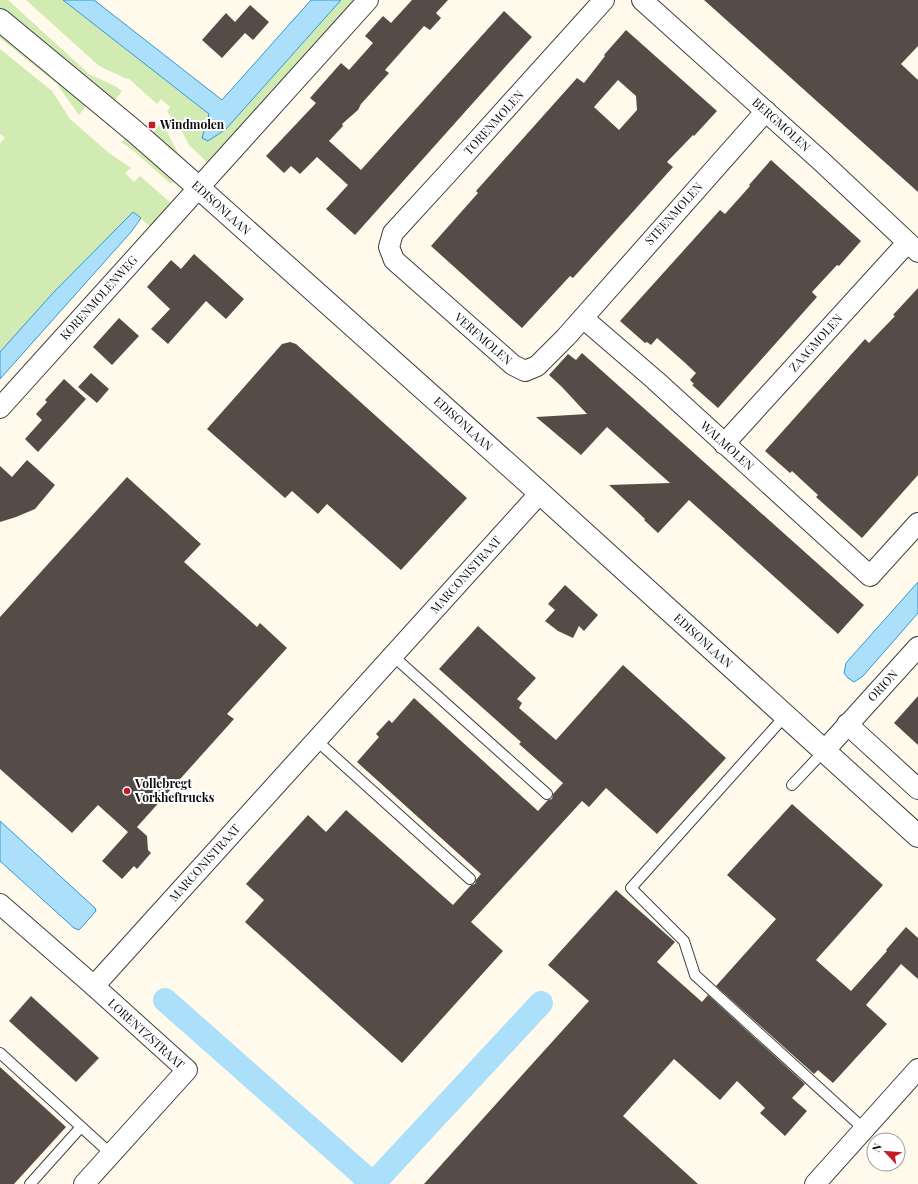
<svg xmlns="http://www.w3.org/2000/svg" width="918" height="1184" viewBox="0 0 918 1184" font-family="'Playfair Display',serif">
	<style>
		.green { fill: #d1ebb2 }
		.water { fill: #acdffa; stroke: #2f97d5 }
		.lines { fill: none; stroke-linecap: round; stroke-linejoin: round }
		.canal { stroke: #acdffa; stroke-width: 24 }
		.building { fill: #554c48; fill-rule: evenodd }
		.service-casing { stroke: #3f3f3f; stroke-width: 12 }
		.minor-casing { stroke: #3f3f3f; stroke-width: 22 }
		.tertiary-casing { stroke: #3f3f3f; stroke-width: 24 }
		.service { stroke: #fff; stroke-width: 10 }
		.minor { stroke: #fff; stroke-width: 20 }
		.tertiary { stroke: #fff; stroke-width: 22 }
		.poi-dot { fill: #c31c28; stroke: #fff; stroke-width: 1.5 }
		.labels { text-anchor: middle; stroke-width: 4; stroke-linejoin: round; paint-order: stroke }
		.street-label { font-size: 12px; fill: #0c0c0c; stroke: #fff }
		.poi-label { font-size: 12px; font-weight: bold; fill: #0c0c0c; stroke: #fff; text-anchor: start }
	</style>
	<rect width="100%" height="100%" fill="#fffaeb"/>
	<!-- green -->
	<g class="green">
		<path d="M0 0H8L89 74 115 86 122 91 114 101 0 7Z"/>
		<path d="M26 0H63L209 114 202 138 226 129 341 0H355L208 163 189 145 177 122 167 112 170 107 161 99 157 104 128 78 126 79C117 73 107 71 98 65Z"/>
		<path d="M0 33 87 105 79 115 56 83 0 38Z"/>
		<path d="M0 49 52 91 70 119 109 153 131 168 125 173 134 182 140 176 172 204 151 227 133 212 52 294 0 352V143L5 138 0 134Z"/>
		<path d="M160 124 166 130 178 153 188 162 186 165 152 134Z"/>
		<path d="M124 138 174 181 171 184 129 147 122 143Z"/>
	</g>
	<!-- water -->
	<g class="water">
		<path d="M63 0H94L222 100 311 0H341L226 129 208 141 202 138 209 114Z"/>
		<path d="M133 212 141 218 131 232 0 379V352L52 294Z"/>
		<path d="M918 582V613L863 676 854 682 848 678 844 673 846 663Z"/>
		<path d="M0 821 95 908 96 911 79 930 74 928 0 861Z"/>
	</g>
	<g class="lines">
		<!-- canal -->
		<g class="canal">
			<path d="M165 1000 373 1184"/>
			<path d="M373 1184 541 1003"/>
		</g>
	</g>
	<!-- building -->
	<g class="building">
		<path d="M412 0H448L436 13 441 18 430 30 424 26 385 70 389 73 361 104 358 110 342 124 343 126 329 141 361 170 504 11 532 37 355 235 326 209 348 185 317 157 300 174 291 166 284 173 266 156 316 103 310 98 341 63 349 70 373 43 365 36 383 16 391 23Z"/>
		<path d="M704 0H918V46L901 64 918 80V192Z"/>
		<path d="M250 5 269 22 253 40 245 33 222 58 202 40 226 13 235 22Z"/>
		<path d="M626 30 717 111 694 136 693 135 667 162 673 167 630 215 573 278 570 276 522 328 431 246 478 193 476 191 560 97 577 78 584 83 605 56 604 55ZM618 80 636 96 637 110 619 130 594 107Z"/>
		<path d="M771 160 861 241 839 266 837 265 812 292 817 297 718 408 692 385 694 384 690 380 696 373 683 361 657 338 651 345 647 342 645 343 620 321 720 210 725 214 750 186 749 185Z"/>
		<path d="M194 254 244 299 226 319 206 301 168 344 151 329 170 309 147 287 171 260 181 269Z"/>
		<path d="M918 288V475L862 538 816 497 818 495 792 471 790 473 765 451 865 339 869 343 895 316 893 315Z"/>
		<path d="M119 318 139 336 112 365 93 347Z"/>
		<path d="M290 342 296 344 467 498 401 570 327 504 318 514 292 491 285 498 207 429 282 344Z"/>
		<path d="M582 353 864 605 838 634 689 500 658 533 644 520 645 519 609 485 670 483 607 427 581 455 536 417 587 414 562 387 549 375 568 354 576 360Z"/>
		<path d="M91 373 109 389 97 403 78 387Z"/>
		<path d="M64 379 86 399 38 452 25 439 42 420 36 414 47 402 45 400Z"/>
		<path d="M27 460 55 485 35 509 16 517 0 522V466L12 477Z"/>
		<path d="M127 477 201 544 184 562 257 627 260 623 287 648 227 714 234 719 137 827 147 836 148 850 151 853 137 869 134 866 122 879 102 861 128 832 98 805 72 833 0 769V617Z"/>
		<path d="M565 585 598 615 584 631 579 626 573 638 558 631 545 621 555 610 548 604Z"/>
		<path d="M478 626 536 678 517 699 522 703 519 708 556 740 623 665 726 758 657 834 606 788 589 807 582 801 471 922 503 951 402 1063 245 922 264 900 246 884 308 815 326 832 346 810 453 905 471 885 475 884 476 880 481 874 357 762 379 737 376 734 389 720 392 723 414 698 538 811 548 800 552 799 553 794 563 783 519 744 521 742 439 669Z"/>
		<path d="M918 696V745L894 723Z"/>
		<path d="M792 804 883 885 816 960 851 991 887 951 886 950 906 927 918 938V979L901 964 866 1005 887 1024 833 1083 818 1070 814 1074 716 986 776 919 727 875Z"/>
		<path d="M616 890 675 942 657 962 702 1002 708 995 805 1084 792 1098 807 1111 785 1136 760 1113 765 1108 737 1081 720 1100 674 1059 623 1116 698 1184H424L589 1001 548 965Z"/>
		<path d="M31 996 99 1058 76 1082 9 1021Z"/>
		<path d="M0 1067 66 1127 14 1184H0Z"/>
	</g>
	<g class="lines">
		<!-- service casing -->
		<g class="service-casing">
			<g id="service">
				<path d="M393 656 547 794"/>
				<path d="M785 716 631 888 684 941 695 975 864 1129"/>
				<path d="M316 740 470 879"/>
				<path d="M792 785 824 751"/>
				<path d="M0 1053 111 1154"/>
				<path d="M30 1184 81 1127"/>
			</g>
		</g>
		<!-- minor casing -->
		<g class="minor-casing">
			<g id="minor">
				<path d="M604 0 448 173 393 233 389 247 394 260 513 365 525 371 537 366 566 337 766 111"/>
				<path d="M642 0 821 161 918 252"/>
				<path d="M583 318 655 380 870 576 918 523"/>
				<path d="M0 408 368 0"/>
				<path d="M724 444 907 243"/>
				<path d="M847 724 918 789"/>
				<path d="M824 751 918 647"/>
				<path d="M0 904 94 986 187 1070 84 1184"/>
				<path d="M94 986 540 493"/>
				<path d="M815 1184 918 1069"/>
			</g>
		</g>
		<!-- tertiary casing -->
		<g class="tertiary-casing">
			<path id="tertiary" d="M0 20 134 131 199 188 540 493 918 836"/>
		</g>
		<!-- service -->
		<use href="#service" class="service"/>
		<!-- minor -->
		<use href="#minor" class="minor"/>
		<!-- tertiary -->
		<use href="#tertiary" class="tertiary"/>
	</g>
	<!-- markers -->
	<g class="poi-dot">
		<rect x="148" y="121" width="8" height="8" rx="2"/>
		<circle cx="127" cy="791" r="4"/>
	</g>
	<g class="labels">
		<!-- street labels -->
		<g class="street-label">
			<text transform="translate(494 123) rotate(-48)" y="4">TORENMOLEN</text>
			<text transform="translate(781 125) rotate(42)" y="4">BERGMOLEN</text>
			<text transform="translate(221 208) rotate(42)" y="4">EDISONLAAN</text>
			<text transform="translate(674 214) rotate(-48)" y="4">STEENMOLEN</text>
			<text transform="translate(99 298) rotate(-48)" y="4">KORENMOLENWEG</text>
			<text transform="translate(483 339) rotate(41)" y="4">VERFMOLEN</text>
			<text transform="translate(816 343) rotate(-48)" y="4">ZAAGMOLEN</text>
			<text transform="translate(463 424) rotate(42)" y="4">EDISONLAAN</text>
			<text transform="translate(727 446) rotate(42)" y="4">WALMOLEN</text>
			<text transform="translate(466 575) rotate(-48)" y="4">MARCONISTRAAT</text>
			<text transform="translate(703 641) rotate(42)" y="4">EDISONLAAN</text>
			<text transform="translate(883 686) rotate(-47)" y="4">ORION</text>
			<text transform="translate(205 863) rotate(-48)" y="4">MARCONISTRAAT</text>
			<text transform="translate(146 1034) rotate(42)" y="4">LORENTZSTRAAT</text>
		</g>
		<!-- poi labels -->
		<g class="poi-label">
			<text x="160" y="129">Windmolen</text>
			<text x="135" y="788">Vollebregt<tspan x="135" dy="14">Vorkheftrucks</tspan></text>
		</g>
	</g>
	<!-- north arrow -->
	<g transform="translate(886 1152) rotate(296)"><circle r="19" fill="#ffffff" stroke="#9e9e9e"/>
	<path d="M0-3L7 15L0 10L-7 15Z" fill="#c31c28"/>
	<text y="-6" font-size="11" font-weight="bold" text-anchor="middle" fill="#0c0c0c">N</text>
	</g>
</svg>
